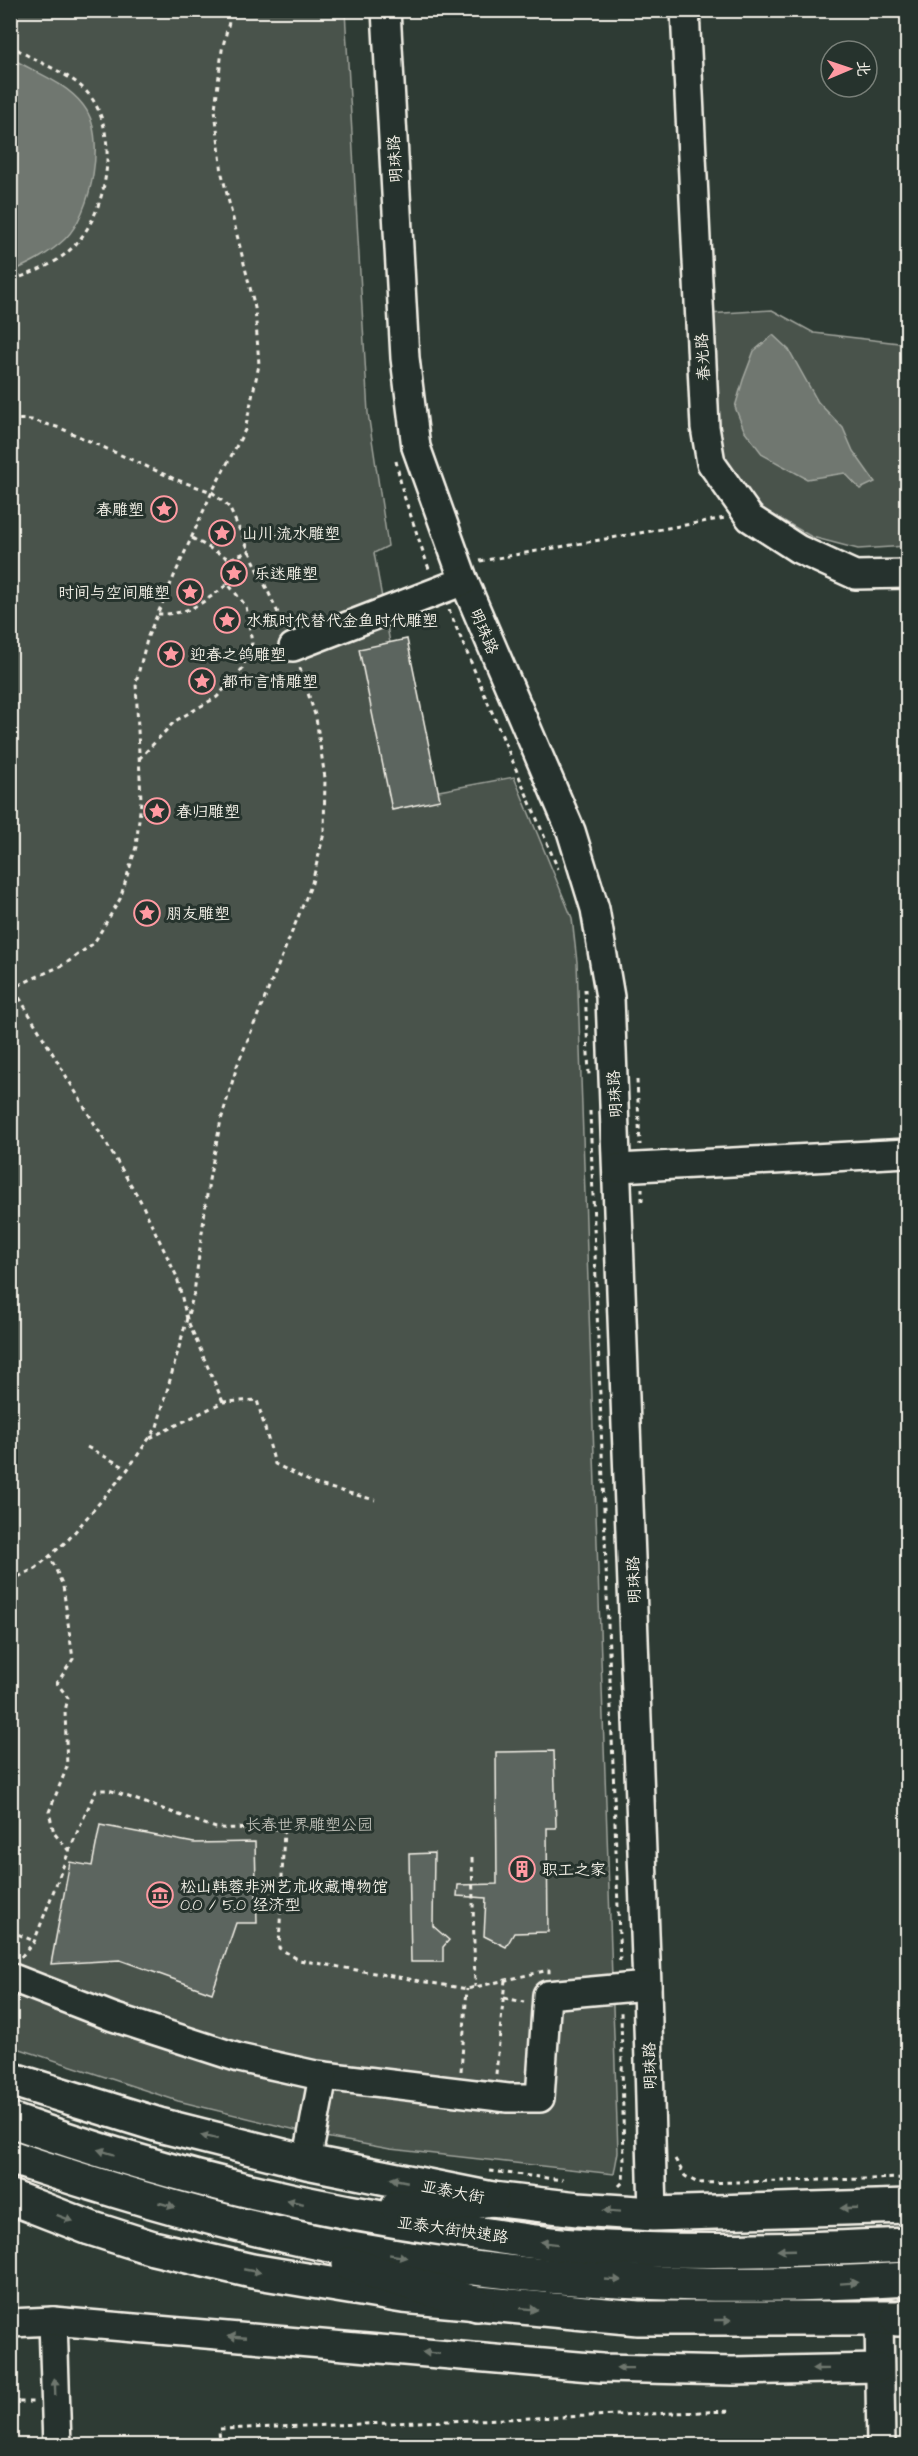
<svg xmlns="http://www.w3.org/2000/svg" width="918" height="2456" viewBox="0 0 918 2456" font-family="'Architects Daughter','LXGW WenKai TC',sans-serif">
	<style>
		.green { fill: #48524c; stroke: #9ea29a; stroke-width: 1.5 }
		.water { fill: #6f7770; stroke: #a4a8a0; stroke-width: 1.5 }
		.building { fill: #5c655e; stroke: #f4f1e8; stroke-width: 1.5 }
		.lines { fill: none; stroke-linecap: round; stroke-linejoin: round }
		.minor-casing { stroke: #f4f1e8; stroke-width: 32 }
		.major-casing { stroke: #f4f1e8; stroke-width: 38 }
		.highway-casing { stroke: #f4f1e8; stroke-width: 38 }
		.path { stroke: #f4f1e8; stroke-width: 3; stroke-dasharray: 4.5 4.5; stroke-linecap: butt }
		.minor { stroke: #26332d; stroke-width: 27 }
		.major { stroke: #26332d; stroke-width: 33 }
		.highway { stroke: #26332d; stroke-width: 33 }
		.oneway { fill: #6e766e }
		.labels { text-anchor: middle; stroke-width: 6; stroke-linejoin: round; paint-order: stroke }
		.street-label { font-size: 16px; fill: #f4f1e8; stroke: #26332d }
		.poi-label { font-size: 16px; fill: #f4f1e8; stroke: #26332d; text-anchor: start }
		.park-label { font-size: 16px; fill: #b8b9b1; stroke: #26332d }
	</style>
	<rect width="100%" height="100%" fill="#2e3b34"/>
	<filter id="ink" filterUnits="userSpaceOnUse"><feTurbulence type="fractalNoise" baseFrequency=".0167" numOctaves="2"/><feDisplacementMap in="SourceGraphic" scale="12" xChannelSelector="R" yChannelSelector="G"/><feConvolveMatrix kernelMatrix="1 2 1 2 8 2 1 2 1" color-interpolation-filters="sRGB"/></filter>
	<g filter="url(#ink)">
		<!-- green -->
		<g class="green">
			<path d="M11 11H345L368 413 388 546 374 553 417 795 514 777 572 918 577 962 618 2152 614 2174 390 2149 325 2137 178 2101 11 2046Z"/>
			<path d="M772 310 814 333 907 344V546L858 549 812 537 763 509 719 455 708 314Z"/>
		</g>
		<!-- water -->
		<g class="water">
			<path d="M11 58C36 73 65 82 83 105 108 135 91 214 65 239 49 254 31 263 11 272Z"/>
			<path d="M773 335 789 350 818 402 843 428 853 451 875 482 860 489 845 473 807 479 763 455 744 430 735 407 743 380 754 351Z"/>
		</g>
		<!-- building -->
		<g class="building">
			<path d="M407 639 440 800 392 810 359 649Z"/>
			<path d="M554 1751 556 1828H547L548 1932 514 1933 506 1947 484 1936 486 1898 457 1896 458 1885 497 1884 496 1752Z"/>
			<path d="M100 1825 194 1843 255 1842 257 1923H236L212 1993 120 1960 51 1964 70 1862 92 1866Z"/>
			<path d="M434 1853 433 1926 449 1940 443 1947V1962H411L409 1854Z"/>
		</g>
		<g class="lines">
			<!-- minor casing -->
			<g class="minor-casing">
				<g id="minor">
					<path d="M386 10 405 358 416 447 464 581 571 831 595 909 610 997 647 1986 653 2214"/>
					<path d="M685 10 705 427 711 463 750 518 798 549 855 575 908 574"/>
					<path d="M293 647 464 581"/>
					<path d="M618 1168 908 1153"/>
					<path d="M10 1977 113 2017 239 2058 316 2075 508 2098H540L547 1995 647 1986"/>
					<path d="M307 2162 323 2076"/>
					<path d="M879 2318 881 2446"/>
					<path d="M53 2321 57 2446"/>
					<path d="M10 2323 53 2321 602 2368 733 2371 879 2368"/>
				</g>
			</g>
			<!-- major casing -->
			<g class="major-casing">
				<g id="major">
					<path d="M10 2079 159 2125 307 2162 492 2199 578 2209 653 2214 908 2206"/>
					<path d="M10 2197 90 2228 153 2248 252 2271 403 2296 638 2318H908"/>
				</g>
			</g>
			<!-- highway casing -->
			<g class="highway-casing">
				<g id="highway">
					<path d="M10 2120C156 2172 302 2208 455 2230 494 2236 534 2243 573 2246 686 2254 794 2250 908 2245"/>
					<path d="M10 2157C106 2189 203 2218 301 2239 500 2282 705 2292 908 2279"/>
					<path d="M907 2206H908"/>
					<path d="M398 2207 451 2205 492 2199"/>
					<path d="M349 2264 477 2304"/>
					<path d="M898 2319 908 2315"/>
				</g>
			</g>
			<!-- path -->
			<g class="path">
				<path d="M10 44C36 65 74 71 93 100 119 141 107 212 74 246 58 263 33 274 10 280"/>
				<path d="M10 419 32 420 60 428 177 480 212 492 229 507 285 628"/>
				<path d="M396 461 403 493 430 572"/>
				<path d="M192 538 229 559"/>
				<path d="M480 561 725 518"/>
				<path d="M228 584 229 559 250 551"/>
				<path d="M449 610 558 869"/>
				<path d="M10 759 16 797 10 834"/>
				<path d="M139 759 175 721 217 697 242 669 252 643 246 606 228 584C204 602 189 615 158 614"/>
				<path d="M10 982 140 1200 177 1277 187 1319 223 1402"/>
				<path d="M10 989 65 964 94 943 120 899 136 847 141 801 136 682 148 636 175 574 212 492 245 430 259 365 255 308 222 174 215 109 222 50 232 10"/>
				<path d="M585 989 589 1075"/>
				<path d="M637 1080 640 1145"/>
				<path d="M590 1111 620 1965"/>
				<path d="M642 1188V1205"/>
				<path d="M150 1438 223 1402 257 1400 275 1464 315 1484 375 1500"/>
				<path d="M87 1447 128 1469"/>
				<path d="M10 1581 36 1568 68 1540 128 1469 157 1427 194 1293 209 1180 221 1120 237 1066 312 883 324 833 325 778 316 718 300 668"/>
				<path d="M69 1851 96 1790H109L216 1828 284 1829 279 1948 299 1960 467 1989 549 1970V1974"/>
				<path d="M472 1858 475 1987"/>
				<path d="M10 1931 34 1941"/>
				<path d="M21 1957 34 1942 69 1851 54 1833 49 1812 67 1767 65 1711 68 1698 57 1683 73 1659 63 1586 50 1556"/>
				<path d="M504 1998 524 2002"/>
				<path d="M461 2071 467 1989"/>
				<path d="M496 2074 505 1980"/>
				<path d="M675 2159 685 2176 698 2183 908 2178"/>
				<path d="M490 2171 563 2180"/>
				<path d="M619 2186 623 2182 624 2162 621 2011"/>
				<path d="M10 2402H33"/>
				<path d="M220 2446 219 2429 732 2411"/>
			</g>
			<!-- minor -->
			<use href="#minor" class="minor"/>
			<!-- major -->
			<use href="#major" class="major"/>
			<!-- highway -->
			<use href="#highway" class="highway"/>
		</g>
		<!-- one-way arrows -->
		<defs><path id="oneway-solid" d="M-6-.8H1V-3.2L6.5 0L1 3.2V.8H-6Z" transform="scale(1.5)"/></defs>
		<g class="oneway">
			<use href="#oneway-solid" transform="translate(209 2137) rotate(-166)"/>
			<use href="#oneway-solid" transform="translate(106 2152) rotate(-163)"/>
			<use href="#oneway-solid" transform="translate(399 2180) rotate(-169)"/>
			<use href="#oneway-solid" transform="translate(295 2202) rotate(-168)"/>
			<use href="#oneway-solid" transform="translate(167 2205) rotate(16)"/>
			<use href="#oneway-solid" transform="translate(849 2208) rotate(178)"/>
			<use href="#oneway-solid" transform="translate(612 2211) rotate(-176)"/>
			<use href="#oneway-solid" transform="translate(65 2218) rotate(21)"/>
			<use href="#oneway-solid" transform="translate(549 2243) rotate(-173)"/>
			<use href="#oneway-solid" transform="translate(786 2250) rotate(178)"/>
			<use href="#oneway-solid" transform="translate(398 2256) rotate(10)"/>
			<use href="#oneway-solid" transform="translate(252 2271) rotate(11)"/>
			<use href="#oneway-solid" transform="translate(613 2280) rotate(3)"/>
			<use href="#oneway-solid" transform="translate(849 2283) rotate(-4)"/>
			<use href="#oneway-solid" transform="translate(529 2309) rotate(6)"/>
			<use href="#oneway-solid" transform="translate(723 2320)"/>
			<use href="#oneway-solid" transform="translate(237 2337) rotate(-175)"/>
			<use href="#oneway-solid" transform="translate(431 2353) rotate(-175)"/>
			<use href="#oneway-solid" transform="translate(625 2368) rotate(-179)"/>
			<use href="#oneway-solid" transform="translate(820 2369) rotate(179)"/>
			<use href="#oneway-solid" transform="translate(55 2387) rotate(-92)"/>
		</g>
	</g>
	<!-- icons -->
	<defs>
		<g id="sight-ring" transform="scale(1.35)"><circle r="9.5" fill="#26332d" stroke="#ff9aa2" stroke-width="1.5"/><path d="M0-6L1.8-2.2L6-1.7L2.9 1.2L3.7 5.4L0 3.3L-3.7 5.4L-2.9 1.2L-6-1.7L-1.8-2.2Z" fill="#ff9aa2"/></g>
		<g id="building-ring" transform="scale(1.35)"><circle r="9.5" fill="#26332d" stroke="#ff9aa2" stroke-width="1.5"/><path d="M-4-6H4V6H1V3H-1V6H-4ZM-2.5-4.3h1.7v1.8h-1.7ZM.8-4.3h1.7v1.8H.8ZM-2.5-1h1.7V.8h-1.7ZM.8-1h1.7V.8H.8Z" fill="#ff9aa2"/></g>
		<g id="museum-ring" transform="scale(1.35)"><circle r="9.5" fill="#26332d" stroke="#ff9aa2" stroke-width="1.5"/><path d="M0-6L6-3V-2H-6V-3ZM-5-1h2V3h-2ZM-1-1h2V3h-2ZM3-1h2V3H3ZM-6 4H6V6H-6Z" fill="#ff9aa2"/></g>
	</defs>
	<g fill-rule="evenodd">
		<use href="#sight-ring" x="164" y="509"/>
		<use href="#sight-ring" x="222" y="533"/>
		<use href="#sight-ring" x="234" y="573"/>
		<use href="#sight-ring" x="190" y="592"/>
		<use href="#sight-ring" x="227" y="620"/>
		<use href="#sight-ring" x="171" y="654"/>
		<use href="#sight-ring" x="202" y="681"/>
		<use href="#sight-ring" x="157" y="811"/>
		<use href="#sight-ring" x="147" y="913"/>
		<use href="#building-ring" x="522" y="1869"/>
		<use href="#museum-ring" x="160" y="1895"/>
	</g>
	<g class="labels">
		<!-- street labels -->
		<g class="street-label">
			<text transform="translate(394 159) rotate(-93)" y="6">明珠路</text>
			<text transform="translate(702 357) rotate(-93)" y="6">春光路</text>
			<text transform="translate(485 631) rotate(67)" y="6">明珠路</text>
			<text transform="translate(614 1094) rotate(-93)" y="6">明珠路</text>
			<text transform="translate(633 1580) rotate(-92)" y="6">明珠路</text>
			<text transform="translate(649 2066) rotate(-91)" y="6">明珠路</text>
			<text transform="translate(453 2191) rotate(11)" y="6">亚泰大街</text>
			<text transform="translate(453 2229) rotate(8)" y="6">亚泰大街快速路</text>
		</g>
		<!-- poi labels -->
		<g class="poi-label">
			<text x="144" y="515" text-anchor="end">春雕塑</text>
			<text x="242" y="539">山川·流水雕塑</text>
			<text x="254" y="579">乐迷雕塑</text>
			<text x="170" y="598" text-anchor="end">时间与空间雕塑</text>
			<text x="246" y="626">水瓶时代替代金鱼时代雕塑</text>
			<text x="190" y="660">迎春之鸽雕塑</text>
			<text x="222" y="687">都市言情雕塑</text>
			<text x="176" y="817">春归雕塑</text>
			<text x="166" y="919">朋友雕塑</text>
			<text x="542" y="1875">职工之家</text>
			<text x="180" y="1892">松山韩蓉非洲艺术收藏博物馆<tspan x="180" dy="18">0.0 / 5.0 经济型</tspan></text>
		</g>
		<!-- park labels -->
		<g class="park-label">
			<text x="309" y="1830">长春世界雕塑公园</text>
		</g>
	</g>
	<!-- margin -->
	<rect width="918" height="2456" fill="none" stroke="#26332d" stroke-width="36"/>
	<rect x="18" y="18" width="882" height="2420" fill="none" stroke="#f4f1e8" stroke-width="2" filter="url(#ink)"/>
	<!-- north arrow -->
	<g transform="translate(849 69) rotate(88)"><circle r="28" fill="#26332d" stroke="#787f78" stroke-width="1.5"/>
	<path d="M0-4.5L10 22L0 15L-10 22Z" fill="#ff9aa2"/>
	<text y="-9" font-size="16" font-weight="bold" text-anchor="middle" fill="#f4f1e8">北</text>
	</g>
</svg>
